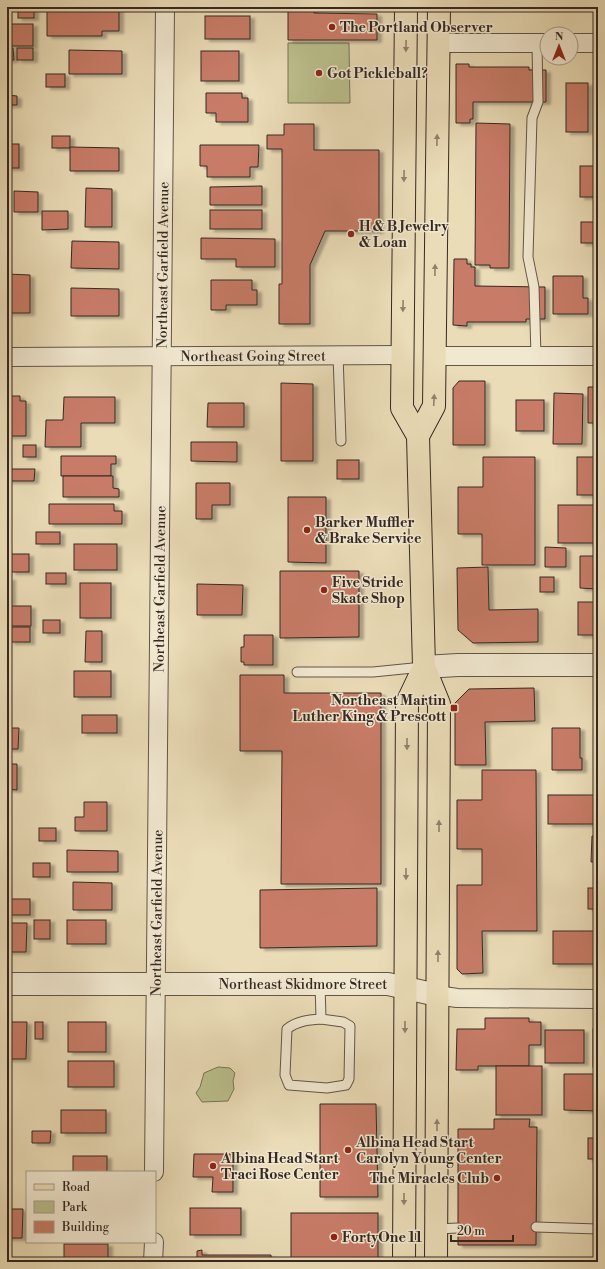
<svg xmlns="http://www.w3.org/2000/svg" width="605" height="1269" viewBox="0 0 605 1269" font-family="'Libre Bodoni',serif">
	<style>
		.green { fill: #babf8c; stroke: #787458 }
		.building { fill: #c87c67; stroke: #352823; filter: url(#shadow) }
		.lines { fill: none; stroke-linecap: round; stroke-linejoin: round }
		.service-casing { stroke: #625548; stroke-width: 11 }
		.minor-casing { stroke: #625548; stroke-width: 20 }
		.tertiary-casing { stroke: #625548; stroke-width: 24 }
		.primary-casing { stroke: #352823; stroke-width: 24 }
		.service { stroke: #f1e8d0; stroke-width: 9 }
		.minor { stroke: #f1e8d0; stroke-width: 18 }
		.tertiary { stroke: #f1e8d0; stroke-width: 22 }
		.primary { stroke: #eadcb7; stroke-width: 22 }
		.oneway { fill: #90826d }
		.poi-dot { fill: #8f2418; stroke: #f1e8d0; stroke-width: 1.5 }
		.labels { text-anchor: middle; stroke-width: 3; stroke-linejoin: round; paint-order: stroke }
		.poi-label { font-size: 14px; font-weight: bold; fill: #352823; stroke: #f1e8d0; text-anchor: start }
		.street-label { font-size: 14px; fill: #352823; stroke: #f1e8d0 }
	</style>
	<defs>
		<filter id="shadow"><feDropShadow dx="4.5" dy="2.5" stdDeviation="1" flood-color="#0004"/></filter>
	</defs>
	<rect width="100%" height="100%" fill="#eadcb7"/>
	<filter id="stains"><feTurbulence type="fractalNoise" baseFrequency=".005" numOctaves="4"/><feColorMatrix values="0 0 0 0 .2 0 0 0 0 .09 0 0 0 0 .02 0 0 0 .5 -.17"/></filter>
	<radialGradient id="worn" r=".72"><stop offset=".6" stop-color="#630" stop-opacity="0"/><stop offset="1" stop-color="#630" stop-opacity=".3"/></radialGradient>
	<!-- green -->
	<g class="green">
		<path d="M288 43H349L350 103H288Z"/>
		<path d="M218 1067 230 1068 235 1073 233 1081 234 1089 228 1101 202 1102 196 1093 200 1087 204 1073Z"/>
	</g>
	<!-- building -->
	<g class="building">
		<rect x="18" y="7" width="16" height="11"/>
		<path d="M47 7H119V31H102V36H47Z"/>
		<path d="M288 7H314V13L377 14V40H288Z"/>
		<rect x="205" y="16" width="45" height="23"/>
		<rect x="8" y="24" width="25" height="22"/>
		<path d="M7 48H13L14 60H7Z"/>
		<rect x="17" y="48" width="16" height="12"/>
		<path d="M69 50 122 51V74H69Z"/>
		<rect x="201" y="51" width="38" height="30"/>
		<path d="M456 64H469V67H529V70H546V102H473V119H470V123H456Z"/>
		<rect x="46" y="74" width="19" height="13"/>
		<rect x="566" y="83" width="22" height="49"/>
		<path d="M206 93H242V98H248V122H216V113H206Z"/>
		<path d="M7 95 17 96V105H7Z"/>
		<path d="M476 123 510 124 509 268H490V265H475Z"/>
		<path d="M284 124H314V150H379V231H325L310 265V324H279V284H282V149H267V135H284Z"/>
		<rect x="595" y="133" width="3" height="18"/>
		<rect x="52" y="136" width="18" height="12"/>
		<rect x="7" y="144" width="12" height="24"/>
		<path d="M200 145H259L258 167H250V177H207V166H200Z"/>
		<path d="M70 147 119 148V171H70Z"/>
		<rect x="580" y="166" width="18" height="31"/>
		<path d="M262 186V205H210V187Z"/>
		<path d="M86 188 112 189V227H85Z"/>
		<path d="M14 191 38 192V212H14Z"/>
		<rect x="210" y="210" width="52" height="19"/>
		<path d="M42 211H68V229L42 230Z"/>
		<rect x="581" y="222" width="17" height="21"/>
		<path d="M201 238 275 239V267H236V259H201Z"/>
		<path d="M72 241 119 242V269L71 268Z"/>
		<path d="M454 259H467V264H471V267H475V286L545 287V319H526V322H467V326L453 325Z"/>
		<path d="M7 274 30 275V313H7Z"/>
		<path d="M553 276H583V298H588V314H553Z"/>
		<path d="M211 280H252V290H257V305H226V310H211Z"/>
		<path d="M71 288 119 289V316H71Z"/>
		<path d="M459 381H485V445H453V388Z"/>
		<path d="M281 383 313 384V461H281Z"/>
		<path d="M588 387H598V439H594V423H588Z"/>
		<path d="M554 393 583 394 582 444H553Z"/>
		<path d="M9 396H20V401H26V436H7V401H9Z"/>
		<path d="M64 397H115V423H81V447H45L46 420H63Z"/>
		<rect x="516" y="400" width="28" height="31"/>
		<path d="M208 403H244V427H207Z"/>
		<path d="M191 442H237V462L191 461Z"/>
		<rect x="23" y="445" width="13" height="12"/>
		<path d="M61 456H116V464H111V476H61Z"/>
		<path d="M483 457H535V565H482V534H458V487H483Z"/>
		<rect x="577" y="457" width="21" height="38"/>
		<rect x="337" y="460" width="22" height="19"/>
		<path d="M7 469H35L34 481H7Z"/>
		<path d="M63 476H113V488L119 489V497H63Z"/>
		<path d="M196 483H230V505H212V519H196Z"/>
		<path d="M288 497H326V563L288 562Z"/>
		<path d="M49 504H114V511H122V524H49Z"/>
		<rect x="558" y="505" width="40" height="38"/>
		<rect x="36" y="532" width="24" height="12"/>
		<rect x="74" y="544" width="43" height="26"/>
		<path d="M545 547 566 548V567H545Z"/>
		<rect x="11" y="554" width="18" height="18"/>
		<path d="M580 556H598V589L580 588Z"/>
		<path d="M488 567 489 610 538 609V642L473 643 458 630 457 568Z"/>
		<path d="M280 571H359V637L280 638Z"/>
		<rect x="46" y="573" width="20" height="11"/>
		<rect x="540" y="577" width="14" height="15"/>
		<rect x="7" y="578" width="4" height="25"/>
		<rect x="80" y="583" width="31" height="35"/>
		<path d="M197 584 243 585 242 615H197Z"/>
		<rect x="578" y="602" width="20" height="33"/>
		<rect x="10" y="606" width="21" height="20"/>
		<rect x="43" y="620" width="17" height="13"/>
		<rect x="10" y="627" width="20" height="15"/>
		<path d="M86 631H102V662H85Z"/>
		<path d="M244 635H273V665H244V662H241V647H244Z"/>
		<rect x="74" y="671" width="37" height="26"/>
		<path d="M240 675H284V693H381V884H281L282 751H240Z"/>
		<path d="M534 688 535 721 485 722 486 765H455V703L469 689Z"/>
		<rect x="82" y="715" width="35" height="18"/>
		<path d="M7 728H19L18 749H7Z"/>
		<path d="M552 728H580V758H582V770H552Z"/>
		<path d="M7 764H17V790L7 789Z"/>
		<path d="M482 770H536L537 931H482L483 973 462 974 457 969V885H482V849H457V800H482Z"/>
		<rect x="548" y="795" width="50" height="29"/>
		<path d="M84 802H107V831H75V817H84Z"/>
		<rect x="39" y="828" width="17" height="13"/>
		<path d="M592 836H598V862H591Z"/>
		<path d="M67 850 118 851V872H67Z"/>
		<rect x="33" y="863" width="17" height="14"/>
		<path d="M73 882 112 883V910H73Z"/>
		<path d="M377 888V946L260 948V890Z"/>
		<rect x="588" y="888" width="10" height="21"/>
		<rect x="8" y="899" width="22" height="16"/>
		<rect x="34" y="920" width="16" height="19"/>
		<rect x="67" y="920" width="39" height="24"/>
		<path d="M7 923H27L26 952H7Z"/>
		<rect x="553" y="931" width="45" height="33"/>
		<path d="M485 1018H529V1022H541V1045H529V1066H478V1070H456L457 1029H485Z"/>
		<path d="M7 1022H27L26 1059H7Z"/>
		<rect x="35" y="1022" width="8" height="17"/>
		<rect x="68" y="1022" width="38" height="30"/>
		<rect x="593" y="1029" width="5" height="38"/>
		<rect x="545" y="1030" width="39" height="33"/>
		<rect x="68" y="1061" width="46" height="26"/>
		<rect x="496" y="1066" width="46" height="49"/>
		<path d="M564 1074H598V1111L564 1110Z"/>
		<path d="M320 1104H376L378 1197H320Z"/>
		<rect x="61" y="1110" width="45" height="23"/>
		<path d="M494 1119H530L529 1127H537L536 1245H458V1129H494Z"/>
		<path d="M32 1131H51L50 1143H32Z"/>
		<rect x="588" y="1138" width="10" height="21"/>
		<path d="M194 1154H233V1192H212L213 1177H193Z"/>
		<rect x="73" y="1156" width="34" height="16"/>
		<rect x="594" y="1166" width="4" height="37"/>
		<rect x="190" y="1208" width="51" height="27"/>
		<path d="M7 1209H23L22 1238H7Z"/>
		<rect x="291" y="1213" width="87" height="49"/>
		<rect x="64" y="1244" width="44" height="18"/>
		<path d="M202 1250V1255H271V1262H197V1251Z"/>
	</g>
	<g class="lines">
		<!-- service casing -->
		<g class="service-casing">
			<g id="service">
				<path d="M338 355 341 441"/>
				<path d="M536 356 534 287 528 257 532 118 538 102 537 43"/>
				<path d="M297 672H373L423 667"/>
				<path d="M320 983 321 1019"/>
				<path d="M321 1019 343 1022 350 1026 349 1079 346 1085 327 1088 289 1085 285 1075 287 1029C297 1021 308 1020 321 1019Z"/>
				<path d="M536 1227 598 1229"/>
				<path d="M436 1229 458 1228"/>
			</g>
		</g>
		<!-- minor casing -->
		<g class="minor-casing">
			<g id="minor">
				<path d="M438 43H547"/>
				<path d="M571 43H598"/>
				<path d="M434 356H598"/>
				<path id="s1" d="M7 357 402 355"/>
				<path d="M437 995 457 998 598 999"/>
				<path id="s2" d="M154 1172 165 7"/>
				<path d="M153 1262 154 1242"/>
			</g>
		</g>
		<!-- tertiary casing -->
		<g class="tertiary-casing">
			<g id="tertiary">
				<path d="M424 667 458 665H598"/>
				<path id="s3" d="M7 984H388L437 995"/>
			</g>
		</g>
		<!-- primary casing -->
		<g class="primary-casing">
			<g id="primary">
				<path d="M406 7 402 408 418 436"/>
				<path d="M404 1262 407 703 424 667"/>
				<path d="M436 1262 439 704 424 667 418 436 434 406 439 7"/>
			</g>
		</g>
		<!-- service -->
		<use href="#service" class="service"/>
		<!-- minor -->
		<use href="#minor" class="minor"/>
		<!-- tertiary -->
		<use href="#tertiary" class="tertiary"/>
		<!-- primary -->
		<use href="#primary" class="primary"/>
	</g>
	<!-- one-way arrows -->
	<defs><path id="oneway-solid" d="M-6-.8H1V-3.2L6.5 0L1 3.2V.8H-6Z"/></defs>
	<g class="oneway">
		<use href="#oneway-solid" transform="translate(406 46) rotate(91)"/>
		<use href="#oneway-solid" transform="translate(437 140) rotate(-89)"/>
		<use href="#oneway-solid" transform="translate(404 176) rotate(91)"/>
		<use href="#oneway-solid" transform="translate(435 270) rotate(-89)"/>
		<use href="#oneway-solid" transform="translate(403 306) rotate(91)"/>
		<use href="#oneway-solid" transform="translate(434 400) rotate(-87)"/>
		<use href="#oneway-solid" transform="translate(407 744) rotate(90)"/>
		<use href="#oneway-solid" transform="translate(439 826) rotate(-90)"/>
		<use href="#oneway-solid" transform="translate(406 874) rotate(90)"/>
		<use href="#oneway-solid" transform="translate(438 956) rotate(-90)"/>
		<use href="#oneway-solid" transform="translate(405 1027) rotate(90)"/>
		<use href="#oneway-solid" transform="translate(437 1125) rotate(-90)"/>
		<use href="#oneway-solid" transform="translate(404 1199) rotate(90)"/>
	</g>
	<!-- markers -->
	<g class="poi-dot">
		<circle cx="332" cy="27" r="4"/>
		<circle cx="319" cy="73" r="4"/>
		<circle cx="351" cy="234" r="4"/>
		<circle cx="307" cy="530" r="4"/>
		<circle cx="324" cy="590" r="4"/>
		<rect x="450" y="704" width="8" height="8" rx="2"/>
		<circle cx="348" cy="1150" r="4"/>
		<circle cx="213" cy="1166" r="4"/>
		<circle cx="497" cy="1178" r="4"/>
		<circle cx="334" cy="1237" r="4"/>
	</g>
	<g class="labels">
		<!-- poi labels -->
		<g class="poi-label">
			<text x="340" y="32">The Portland Observer</text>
			<text x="327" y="78">Got Pickleball?</text>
			<text x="359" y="231">H &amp; B Jewelry<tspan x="359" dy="16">&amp; Loan</tspan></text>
			<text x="315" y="527">Barker Muffler<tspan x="315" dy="16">&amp; Brake Service</tspan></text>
			<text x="332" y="587">Five Stride<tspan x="332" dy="16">Skate Shop</tspan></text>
			<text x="446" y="705" text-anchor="end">Northeast Martin<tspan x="446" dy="16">Luther King &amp; Prescott</tspan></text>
			<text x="356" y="1147">Albina Head Start<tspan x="356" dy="16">Carolyn Young Center</tspan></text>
			<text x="221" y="1163">Albina Head Start<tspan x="221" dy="16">Traci Rose Center</tspan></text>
			<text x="489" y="1183" text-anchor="end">The Miracles Club</text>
			<text x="342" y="1242">FortyOne 11</text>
		</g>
		<!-- street labels -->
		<g class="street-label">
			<text dy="5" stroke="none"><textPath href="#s2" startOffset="907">Northeast Garfield Avenue</textPath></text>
			<text dy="5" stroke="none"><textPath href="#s1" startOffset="246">Northeast Going Street</textPath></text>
			<text dy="5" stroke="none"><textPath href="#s2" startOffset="583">Northeast Garfield Avenue</textPath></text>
			<text dy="5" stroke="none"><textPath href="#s2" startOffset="259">Northeast Garfield Avenue</textPath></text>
			<text dy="5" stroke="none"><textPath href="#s3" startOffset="296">Northeast Skidmore Street</textPath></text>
		</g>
	</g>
	<!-- margin -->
	<rect width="605" height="1269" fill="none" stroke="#eadcb7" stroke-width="24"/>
	<rect x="8" y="8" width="589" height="1253" fill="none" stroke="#352823" stroke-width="2"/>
	<rect x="12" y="12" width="581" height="1245" fill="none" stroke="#352823"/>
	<!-- legend -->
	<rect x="26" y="1171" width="130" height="72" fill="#f1e8d0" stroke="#a69b8b"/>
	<rect x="34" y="1184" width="20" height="6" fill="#eadcb7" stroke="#a69b8b"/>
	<text x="62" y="1191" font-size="12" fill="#352823">Road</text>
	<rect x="34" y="1201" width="20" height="12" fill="#babf8c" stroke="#a69b8b"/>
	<text x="62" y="1211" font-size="12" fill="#352823">Park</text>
	<rect x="34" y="1221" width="20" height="12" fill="#c87c67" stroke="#a69b8b"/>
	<text x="62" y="1231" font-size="12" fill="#352823">Building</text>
	<!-- north arrow -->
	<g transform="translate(559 46)"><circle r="19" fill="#f1e8d0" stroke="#a69b8b"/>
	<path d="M0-3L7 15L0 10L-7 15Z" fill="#8f2418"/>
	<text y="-6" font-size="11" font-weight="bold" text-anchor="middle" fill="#352823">N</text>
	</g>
	<!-- scale -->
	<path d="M451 1235v6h62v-6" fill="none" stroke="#352823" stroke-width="2"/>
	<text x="457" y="1235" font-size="12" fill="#352823" stroke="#f1e8d0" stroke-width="3" paint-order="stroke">20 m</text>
	<rect width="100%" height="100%" filter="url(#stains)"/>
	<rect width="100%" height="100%" fill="url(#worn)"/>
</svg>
